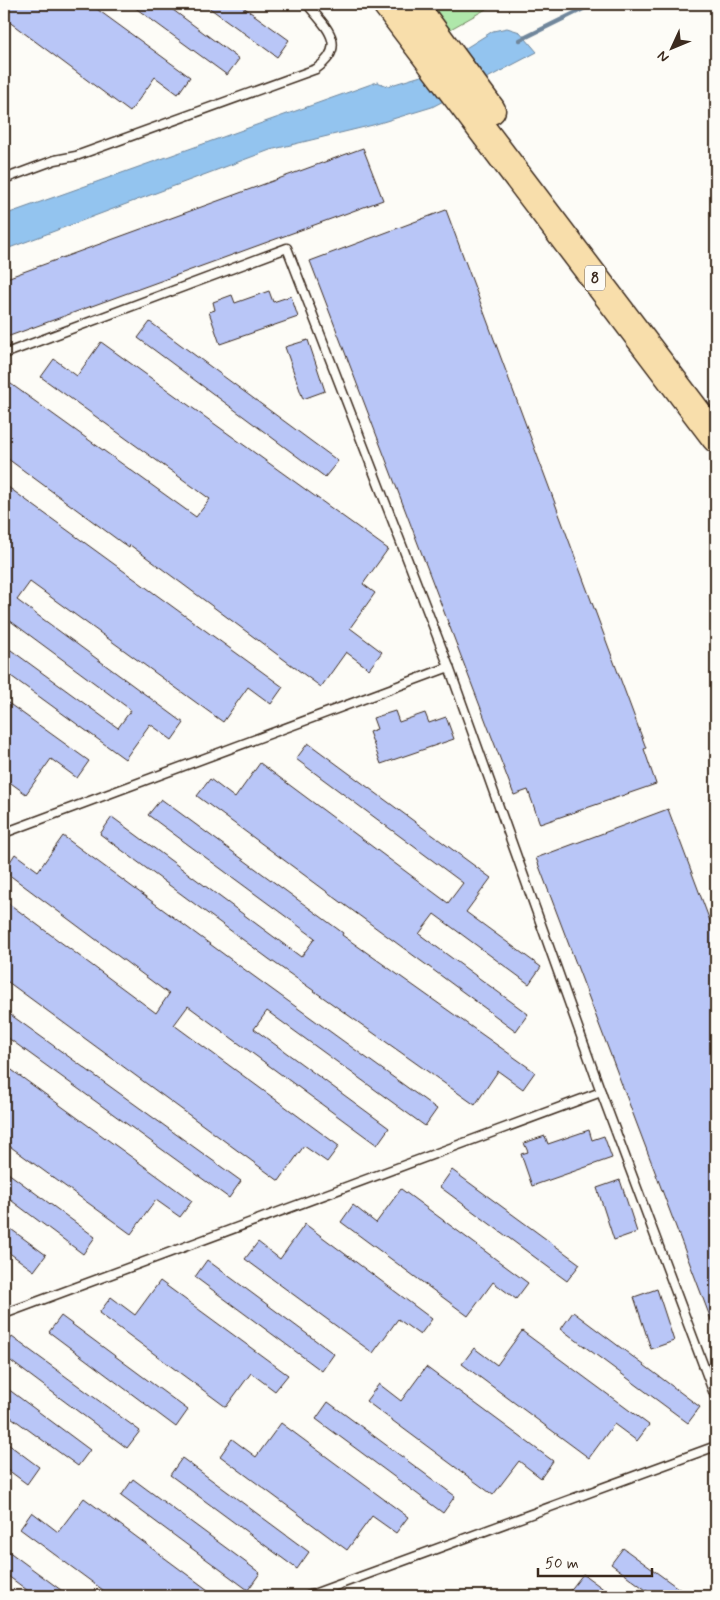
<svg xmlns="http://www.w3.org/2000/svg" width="720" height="1600" viewBox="0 0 720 1600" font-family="Mynerve,sans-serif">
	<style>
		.green { fill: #afe7aa; stroke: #758864 }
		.water { fill: #93c4ef; stroke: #70869b }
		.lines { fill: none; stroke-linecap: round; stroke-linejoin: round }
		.stream { stroke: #70869b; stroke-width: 4.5 }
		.building { fill: #b9c6f7; stroke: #3b2a1e }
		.service-casing { stroke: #3b2a1e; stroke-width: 11 }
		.motorway-casing { stroke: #3b2a1e; stroke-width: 31 }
		.service { stroke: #fdfcf7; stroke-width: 8 }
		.motorway { stroke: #f8deab; stroke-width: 28 }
		.labels { text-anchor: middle; stroke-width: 5; stroke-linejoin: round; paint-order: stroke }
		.shield { fill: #fdfcf7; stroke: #75695f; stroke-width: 1 }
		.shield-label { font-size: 15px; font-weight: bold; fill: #3b2a1e }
	</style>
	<rect width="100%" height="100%" fill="#fdfcf7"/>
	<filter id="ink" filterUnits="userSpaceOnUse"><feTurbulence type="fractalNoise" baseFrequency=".02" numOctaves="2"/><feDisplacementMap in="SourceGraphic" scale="10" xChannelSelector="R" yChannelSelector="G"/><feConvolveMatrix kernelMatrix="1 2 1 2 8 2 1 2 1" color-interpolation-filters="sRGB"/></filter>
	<g filter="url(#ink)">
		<!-- green -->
		<path class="green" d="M427 4H495L447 31Z"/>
		<!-- water -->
		<path class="water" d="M507 28 520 32 537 52 432 107 373 125 270 150 4 250V215L377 82 388 86 421 76 493 31Z"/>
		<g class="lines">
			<!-- stream -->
			<path class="stream" d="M520 40 593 4"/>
		</g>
		<!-- building -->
		<g class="building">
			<path d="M4 4H90L190 77 178 94 155 77 130 112 4 18Z"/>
			<path d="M130 4H165L239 59 227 75Z"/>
			<path d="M204 4H239L289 40 277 57Z"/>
			<path d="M363 148 383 200 4 338V279Z"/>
			<path d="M446 210 646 748 644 749 656 784 540 824 528 790 514 795 310 261Z"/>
			<path d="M269 291 273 302 291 296 298 317 220 344 209 312 215 310 213 302 232 295 235 303Z"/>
			<path d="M150 322 338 461 325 477 138 338Z"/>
			<path d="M308 340 325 391 303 399 285 347Z"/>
			<path d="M101 342 388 549 363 584 375 593 350 628 382 652 369 669 346 652 321 687 130 545 129 548 4 456V379L196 517 210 499 41 377 54 359 77 376Z"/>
			<path d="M4 484 283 687 271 704 248 687 223 722 30 582 17 600 184 723 172 740 150 724 125 759 4 671V645L118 728 131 710 5 617 4 619Z"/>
			<path d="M4 700 89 761 77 778 51 759 26 794 4 778Z"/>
			<path d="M395 711 399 722 425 713 429 723 446 717 454 739 381 764 369 732 377 729 373 718Z"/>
			<path d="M308 743 491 878 466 912 541 967 529 984 434 914 419 934 528 1014 516 1031 197 796 210 779 235 798 260 763 448 903 463 883 296 759Z"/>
			<path d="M161 799 343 933 342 935 535 1072 523 1089 498 1071 475 1105 269 959 100 834 112 817 301 957 315 938 148 815Z"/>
			<path d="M668 809 716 937 715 1330 536 858Z"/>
			<path d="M63 836 252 975 437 1109 425 1126 267 1011 254 1029 389 1128 377 1145 188 1006 174 1025 339 1146 327 1162 304 1146 279 1181 4 979V900L156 1013 169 994 4 871 15 854 38 871Z"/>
			<path d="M4 1010 241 1181 229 1198 4 1035Z"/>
			<path d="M9 1068 192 1201 180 1217 156 1200 131 1234 4 1142V1075Z"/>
			<path d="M589 1130 592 1140 604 1136 612 1158 532 1186 521 1154 528 1152 524 1143 545 1136 548 1144Z"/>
			<path d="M4 1170 95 1237 83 1254 4 1195Z"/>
			<path d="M452 1170 580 1264 567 1281 440 1187Z"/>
			<path d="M620 1180 637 1232 614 1240 597 1188Z"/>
			<path d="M401 1189 528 1283 516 1299 493 1282 468 1316 341 1222 353 1205 376 1223Z"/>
			<path d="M4 1224 46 1255 34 1271 4 1249Z"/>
			<path d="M305 1224 432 1319 420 1335 398 1319 373 1353 245 1259 258 1242 280 1259Z"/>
			<path d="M207 1260 334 1354 322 1371 195 1277Z"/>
			<path d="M160 1281 288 1375 275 1391 251 1373 226 1407 99 1313 111 1297 135 1315Z"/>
			<path d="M657 1289 674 1341 651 1349 634 1297Z"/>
			<path d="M573 1312 700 1407 688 1423 561 1329Z"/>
			<path d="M61 1316 188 1410 176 1427 49 1332Z"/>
			<path d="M522 1331 649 1425 637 1441 614 1424 589 1458 462 1364 474 1348 497 1365Z"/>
			<path d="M12 1337 140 1431 127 1448 4 1356V1349Z"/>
			<path d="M426 1367 553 1461 541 1478 519 1461 493 1495 366 1401 379 1384 401 1401Z"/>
			<path d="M4 1386 90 1450 78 1466 4 1412Z"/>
			<path d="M328 1402 455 1496 443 1513 316 1419Z"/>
			<path d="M281 1423 408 1517 396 1533 372 1516 347 1550 220 1456 232 1439 256 1457Z"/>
			<path d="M4 1441 39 1467 27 1484 4 1467Z"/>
			<path d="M182 1458 309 1552 297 1569 170 1475Z"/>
			<path d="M133 1479 260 1573 248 1590 121 1496Z"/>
			<path d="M84 1498 216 1596H111L20 1529 32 1512 58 1532Z"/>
			<path d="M4 1548 69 1596H35L4 1573Z"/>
			<path d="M623 1548 689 1596H654L611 1564Z"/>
			<path d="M583 1574 613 1596H566Z"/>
		</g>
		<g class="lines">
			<!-- service casing -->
			<g class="service-casing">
				<g id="service">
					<path d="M4 179 55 160 76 156 316 69C349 46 326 27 307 4"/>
					<path d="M4 354 287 248 449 667 601 1092 716 1399"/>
					<path d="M4 833 449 667"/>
					<path d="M4 1314 601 1092"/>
					<path d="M308 1596 716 1446"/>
				</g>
			</g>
			<!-- motorway casing -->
			<g class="motorway-casing">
				<g id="motorway">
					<path d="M387 4 716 438"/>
					<path d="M413 4 491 110"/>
				</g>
			</g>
			<!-- service -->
			<use href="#service" class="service"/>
			<!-- motorway -->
			<use href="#motorway" class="motorway"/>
		</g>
	</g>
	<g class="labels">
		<!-- shield labels -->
		<rect class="shield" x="585" y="265.5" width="20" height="25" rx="4"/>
		<g class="shield-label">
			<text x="595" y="283">8</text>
		</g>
	</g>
	<!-- margin -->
	<rect width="720" height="1600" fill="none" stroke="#fdfcf7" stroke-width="20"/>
	<rect x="10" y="10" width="700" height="1580" fill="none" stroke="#3b2a1e" stroke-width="2" filter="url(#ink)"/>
	<!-- north arrow -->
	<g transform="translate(672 48) rotate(226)" stroke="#fdfcf7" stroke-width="4" paint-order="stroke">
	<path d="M0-4L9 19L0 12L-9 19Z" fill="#3b2a1e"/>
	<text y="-8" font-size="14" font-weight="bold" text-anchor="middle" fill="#3b2a1e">N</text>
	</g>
	<!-- scale -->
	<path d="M538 1568v8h114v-8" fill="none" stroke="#3b2a1e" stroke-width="2.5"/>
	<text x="545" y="1568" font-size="15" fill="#3b2a1e" stroke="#fdfcf7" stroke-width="4" paint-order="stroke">50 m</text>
</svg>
